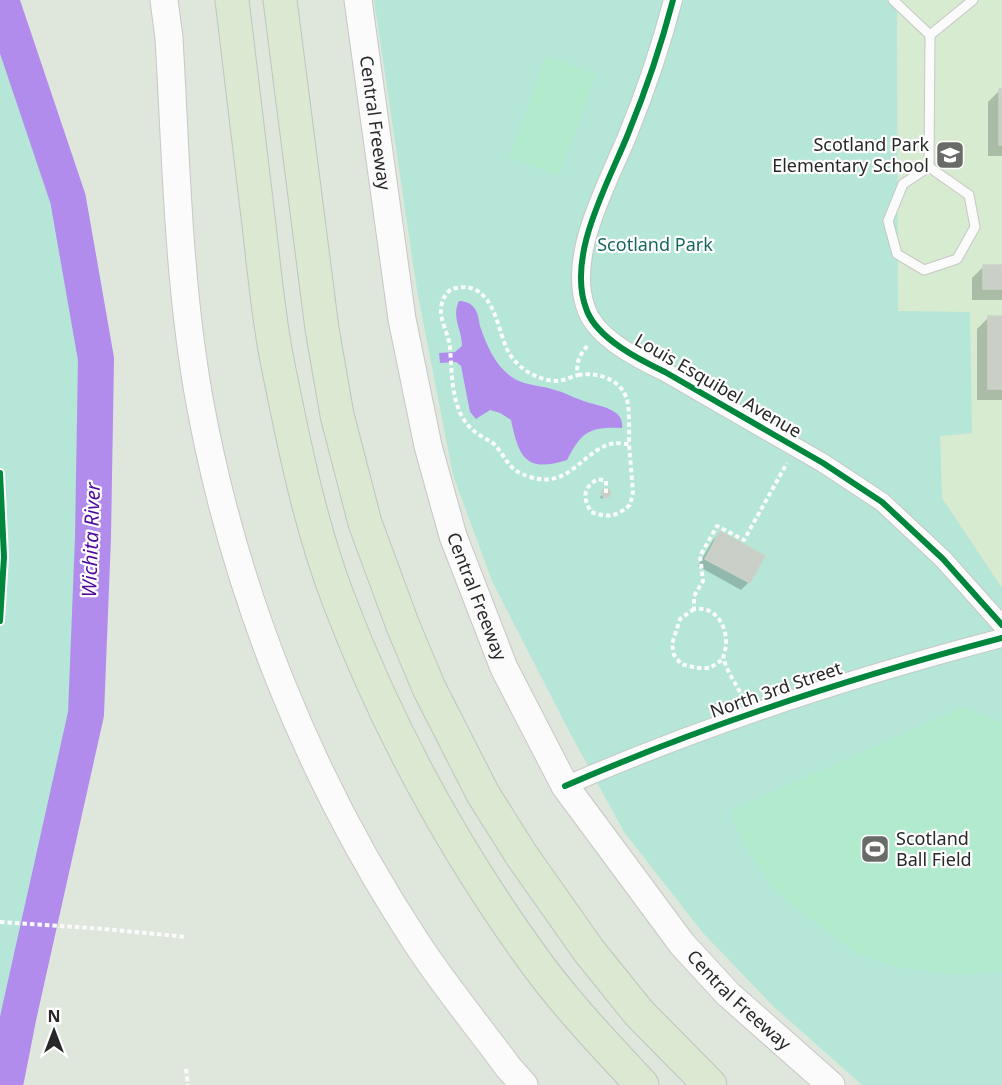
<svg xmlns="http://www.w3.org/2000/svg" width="1002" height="1085" viewBox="0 0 1002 1085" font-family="'Noto Sans',sans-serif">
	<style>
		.education { fill: #d6ebd0 }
		.green { fill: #b5e6d8 }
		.pitch { fill: #b2eace }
		.water { fill: #b28cec }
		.shadow { fill: #0003 }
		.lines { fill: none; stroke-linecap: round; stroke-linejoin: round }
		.river { stroke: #b28cec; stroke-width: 36 }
		.building { fill: #c9cfc7; stroke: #cbd2c8; stroke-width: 1.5 }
		.service-casing { stroke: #c7c7c6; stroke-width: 11 }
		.minor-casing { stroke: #c7c7c6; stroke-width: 20 }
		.secondary-casing { stroke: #c7c7c6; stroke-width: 29 }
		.motorway-casing { stroke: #c1c3bf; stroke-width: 35 }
		.path { stroke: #fafbfa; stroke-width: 4; stroke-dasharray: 4.5 3; stroke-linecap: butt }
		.service { stroke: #fafbfa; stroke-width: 9 }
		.minor { stroke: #fafbfa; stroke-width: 18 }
		.secondary { stroke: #fafbfa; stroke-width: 27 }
		.motorway { stroke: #dbe8d2; stroke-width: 33 }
		.cycleway-casing { stroke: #fff; stroke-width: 10 }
		.cycleway { stroke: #00873e; stroke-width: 6 }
		.labels { text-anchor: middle; stroke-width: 4.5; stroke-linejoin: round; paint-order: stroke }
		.street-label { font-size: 18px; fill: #282828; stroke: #fff }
		.poi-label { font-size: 18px; fill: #282828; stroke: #fff; text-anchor: end }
		.park-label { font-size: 18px; fill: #166760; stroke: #fff }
		.water-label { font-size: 20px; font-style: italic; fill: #4e089c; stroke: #fff }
	</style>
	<rect width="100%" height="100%" fill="#dfe7dc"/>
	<!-- education -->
	<path class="education" d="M897 0H1002V588L942 498 940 436 972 433 898 311Z"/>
	<!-- green -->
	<g class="green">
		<path d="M0 0 68 199 96 359 93 537 86 714 19 1014 5 1085H0Z"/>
		<path d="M374 0H897L898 311 970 312 972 433 940 436 942 498 1002 588V1085H862L774 1007 703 933 624 832 571 735 492 581 453 475 417 290Z"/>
	</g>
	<!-- pitch -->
	<g class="pitch">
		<path d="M546 56 596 74 559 176 509 157Z"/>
		<path d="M964 707 1002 723V971L959 975 896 967 855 953 795 908 771 886 742 841 730 811Z"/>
	</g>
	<!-- water -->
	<path class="water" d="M459 301C465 301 471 303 475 309 478 313 479 321 480 326 487 347 498 372 519 381 531 386 544 386 555 390 564 392 572 397 581 400 595 406 625 407 622 428 590 427 582 431 567 460 526 473 519 458 511 420L500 413 490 410 476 419 470 412 461 366 456 362 440 363 439 353 455 352 462 346C462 329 451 318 459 301Z"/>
	<!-- shadow -->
	<g class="shadow">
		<path d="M1000 90H1002V156H988V102Z"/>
		<path d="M1002 186V300H972V278L983 267H1002Z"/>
		<path d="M989 317H1002V400H977V329Z"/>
		<path d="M606 490 608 492 602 499 600 497Z"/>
		<path d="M720 533 763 557 749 582 741 590 698 566 713 540Z"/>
	</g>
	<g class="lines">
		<!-- river -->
		<path class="river" d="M1 0 68 199 96 359 93 537 86 714 19 1014 5 1085"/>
	</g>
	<!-- building -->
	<g class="building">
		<rect x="999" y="89" width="3" height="56"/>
		<rect x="983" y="265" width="19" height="24"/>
		<rect x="988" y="316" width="14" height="73"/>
		<circle cx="606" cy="493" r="4.5"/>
		<path d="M720 531 765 556 750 583 705 559Z"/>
	</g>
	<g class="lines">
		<!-- service casing -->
		<g class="service-casing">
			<g id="service">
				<path d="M893 0 930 35 929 167"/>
				<path d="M930 35 973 0"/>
				<path d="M929 167 969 195 975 227 957 259 924 270 897 254 888 221 903 184Z"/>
			</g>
		</g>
		<!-- minor casing -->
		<g class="minor-casing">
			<g id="minor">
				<path d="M673 0C661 46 646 90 628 134 608 184 565 257 587 311 598 339 640 360 665 372L823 463 882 502 943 559 1002 625"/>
				<path d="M565 786C707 724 853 677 1002 638"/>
			</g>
		</g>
		<!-- secondary casing -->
		<g class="secondary-casing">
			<g id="secondary">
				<path d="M164 0 169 38C176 158 178 279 199 398 234 592 308 777 416 942 444 985 478 1026 508 1067L524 1085"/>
				<path id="s1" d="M358 0 402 319 428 446 453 536 504 668 565 786 682 944 728 994 831 1085"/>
			</g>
		</g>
		<!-- motorway casing -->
		<g class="motorway-casing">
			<g id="motorway">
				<path d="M232 0C241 75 250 150 259 225 264 268 268 312 276 355 292 435 309 522 338 598 385 722 449 841 526 949 560 998 602 1042 642 1085"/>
				<path d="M280 0 322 329 337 415 365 523 403 626 429 688 483 794 522 856 589 951 639 1013 710 1085"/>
			</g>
		</g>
		<!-- path -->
		<g class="path">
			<path d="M578 375C596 372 619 378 626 397 630 405 629 434 629 444 625 444 619 443 615 443 583 448 571 490 530 477 507 470 508 459 494 444 491 441 487 440 483 437 473 432 466 424 461 415 451 393 452 371 450 348 449 334 440 322 441 308 442 299 447 289 456 288 492 281 496 323 506 347 514 366 535 380 556 381 563 381 571 377 578 375 575 362 581 353 589 344"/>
			<path d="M606 493V481L598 479C582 488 583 498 591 512 609 518 615 517 630 505L633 492 629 444"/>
			<path d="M694 609 680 619 672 644 674 655 681 664 697 668H710L723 659"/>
			<path d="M743 699C738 686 728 674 724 660 722 654 727 648 726 642 726 623 714 606 694 609V596L703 581 700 556 717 526 744 540 787 463"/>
			<path d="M0 922 104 929 187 937"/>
			<path d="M186 1069 188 1085"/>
		</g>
		<!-- service -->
		<use href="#service" class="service"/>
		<!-- minor -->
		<use href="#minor" class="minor"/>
		<!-- secondary -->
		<use href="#secondary" class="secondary"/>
		<!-- motorway -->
		<use href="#motorway" class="motorway"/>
		<!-- cycleway casing -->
		<g class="cycleway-casing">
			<g id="cycleway">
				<path d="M673 0C661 46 646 90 628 134 608 184 565 257 587 311 598 339 640 360 665 372L823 463 882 502 943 559 1002 625"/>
				<path d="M0 473 4 557 0 621"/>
				<path d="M565 786C707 724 853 677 1002 638"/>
			</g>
		</g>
		<!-- cycleway -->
		<use href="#cycleway" class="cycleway"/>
	</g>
	<!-- icons -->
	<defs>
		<g id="school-square" transform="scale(1.5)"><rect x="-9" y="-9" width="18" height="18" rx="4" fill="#686b67" stroke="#fff"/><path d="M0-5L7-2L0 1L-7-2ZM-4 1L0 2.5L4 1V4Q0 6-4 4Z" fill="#fff"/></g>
		<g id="stadium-square" transform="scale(1.5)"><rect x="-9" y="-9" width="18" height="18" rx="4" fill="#686b67" stroke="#fff"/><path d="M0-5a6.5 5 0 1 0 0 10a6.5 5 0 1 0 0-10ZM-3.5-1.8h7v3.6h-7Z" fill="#fff"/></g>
	</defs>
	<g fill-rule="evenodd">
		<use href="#school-square" x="950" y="155"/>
		<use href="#stadium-square" x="875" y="849"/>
	</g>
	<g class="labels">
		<!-- street labels -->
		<g class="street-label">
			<text dy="6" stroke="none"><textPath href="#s1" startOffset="124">Central Freeway</textPath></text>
			<text transform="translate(718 386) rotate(30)" y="6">Louis Esquibel Avenue</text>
			<text dy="6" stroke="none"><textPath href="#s1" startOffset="610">Central Freeway</textPath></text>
			<text transform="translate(776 690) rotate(-19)" y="6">North 3rd Street</text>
			<text dy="6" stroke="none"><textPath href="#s1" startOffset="1096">Central Freeway</textPath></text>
		</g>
		<!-- poi labels -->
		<g class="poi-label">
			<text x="929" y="151">Scotland Park<tspan x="929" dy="21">Elementary School</tspan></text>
			<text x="896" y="845" text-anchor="start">Scotland<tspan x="896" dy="21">Ball Field</tspan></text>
		</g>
		<!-- park labels -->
		<g class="park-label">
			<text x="655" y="251">Scotland Park</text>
		</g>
		<!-- water labels -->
		<g class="water-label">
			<text transform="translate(91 540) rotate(-88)" y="7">Wichita River</text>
		</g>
	</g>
	<!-- north arrow -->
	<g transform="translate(54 1031)" stroke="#ffffff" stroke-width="4.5" paint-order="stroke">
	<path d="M0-4.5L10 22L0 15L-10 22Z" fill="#282828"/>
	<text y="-9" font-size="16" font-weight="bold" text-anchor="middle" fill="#282828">N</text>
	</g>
</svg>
